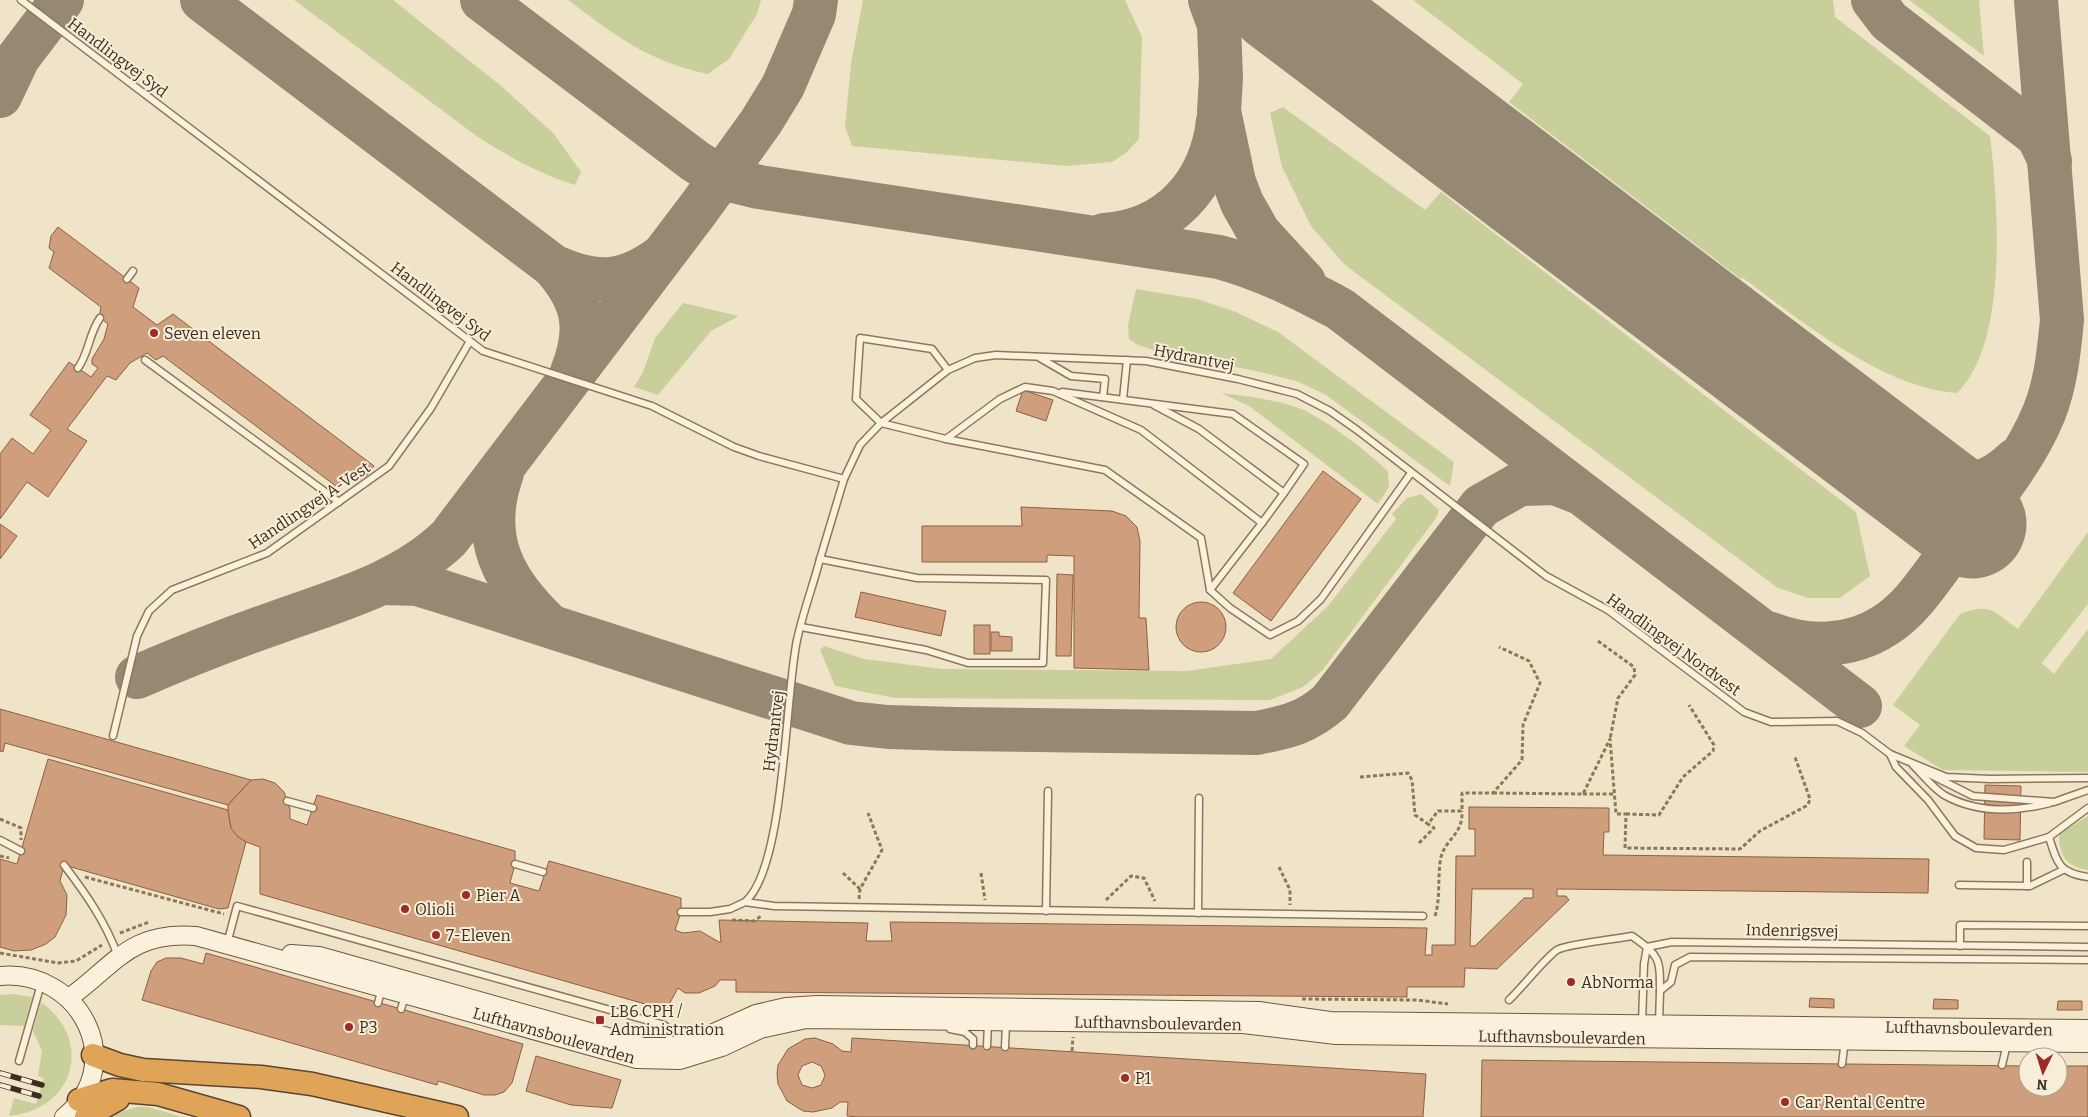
<svg xmlns="http://www.w3.org/2000/svg" width="2088" height="1117" viewBox="0 0 2088 1117" font-family="Bitter,serif">
	<style>
		.green { fill: #c9cf9b }
		.lines { fill: none; stroke-linecap: round; stroke-linejoin: round }
		.taxiway { stroke: #968974; stroke-width: 44 }
		.runway { stroke: #968974; stroke-width: 109 }
		.building { fill: #cf9f7d; stroke: #8d5f41; fill-rule: evenodd }
		.lane-casing { stroke: #8d765c; stroke-width: 9 }
		.secondary-casing { stroke: #6f573f; stroke-width: 20 }
		.highway-casing { stroke: #5b4430; stroke-width: 25 }
		.path { stroke: #8d765c; stroke-width: 3; stroke-dasharray: 4 2.5; stroke-linecap: butt }
		.lane { stroke: #faf1dc; stroke-width: 6 }
		.secondary { stroke: #faf1dc; stroke-width: 18 }
		.highway { stroke: #e0a458; stroke-width: 22 }
		.rail-casing { stroke: #3d2e20; stroke-width: 5.5 }
		.rail { stroke: #f7eed8; stroke-width: 4; stroke-dasharray: 11; stroke-linecap: butt }
		.poi-dot { fill: #9e2a2b; stroke: #f7eed8; stroke-width: 2 }
		.labels { text-anchor: middle; stroke-width: 4; stroke-linejoin: round; paint-order: stroke }
		.street-label { font-size: 16px; fill: #3d2e20; stroke: #f7eed8 }
		.poi-label { font-size: 16px; fill: #3d2e20; stroke: #f7eed8; text-anchor: start }
	</style>
	<rect width="100%" height="100%" fill="#f0e4c8"/>
	<!-- green -->
	<g class="green">
		<path d="M294 0H393L500 85 554 134 581 172 575 185C540 174 509 157 478 137Z"/>
		<path d="M568 0H761L757 14 729 59 708 74C647 61 616 36 568 0Z"/>
		<path d="M863 0H1125L1142 37 1139 139 1126 153 1112 162 1066 166 852 146 845 127 851 63Z"/>
		<path d="M1413 0H1833L1835 17 1990 136C1998 203 2009 343 1957 393 1883 388 1801 321 1743 278L1741 279 1509 102 1523 84Z"/>
		<path d="M1909 0H1979L1984 56Z"/>
		<path d="M1283 107 1425 210 1441 192 1856 512 1870 576 1840 598H1808L1778 588 1345 265 1311 226 1282 167 1270 113Z"/>
		<path d="M1136 289 1197 299 1236 312 1278 332 1454 462 1450 486 1326 395 1299 382 1256 371 1162 353 1138 345 1129 339 1128 325Z"/>
		<path d="M683 303 739 316 711 331 658 395 634 387 643 372 655 338Z"/>
		<path d="M1221 393C1246 396 1270 399 1293 406 1322 415 1366 451 1388 471L1389 487 1378 504 1249 406Z"/>
		<path d="M1421 494 1439 510 1436 518 1322 671 1303 687 1270 700 895 698 835 686 820 650 824 646 864 659 943 669 1187 671 1271 659 1328 606 1396 519 1392 514 1407 498Z"/>
		<path d="M2088 532V604L2042 663 2054 674 2088 629V772L1943 770 1904 746 1920 725 1893 705 1960 614C1992 602 1993 612 2018 629Z"/>
		<path d="M2088 816V870C2066 867 2059 855 2059 834Z"/>
		<path d="M14 994 32 997 24 1026 0 1025V995Z"/>
		<path d="M41 1002C94 1040 75 1110 9 1116L14 1098 36 1104 44 1078 38 1076 42 1051 33 1031Z"/>
		<path d="M136 1107H148L183 1117H106Z"/>
	</g>
	<g class="lines">
		<!-- taxiway -->
		<g class="taxiway">
			<path d="M202 0 553 266C584 301 589 329 572 372"/>
			<path d="M482 0 695 161 722 178 759 187 1219 257C1263 269 1301 288 1340 309L1860 706"/>
			<path d="M1210 0 1219 25 1221 79 1219 111 1234 182 1242 203 1259 233 1304 282"/>
			<path d="M1873 0 1889 21 2038 136 2050 161"/>
			<path d="M0 96 18 58 62 0"/>
			<path d="M1104 235C1169 231 1211 184 1218 121"/>
			<path d="M553 266C596 285 623 285 661 257"/>
			<path d="M1904 472C1946 490 1980 494 2015 460"/>
			<path d="M502 473C479 538 503 582 550 626"/>
			<path d="M383 583 417 584 440 591 851 723 888 727 954 729 1257 733C1287 727 1306 723 1330 702L1481 506 1520 484 1555 483 1578 492"/>
			<path d="M1771 634C1807 648 1850 648 1884 626 1913 608 1931 577 1951 551 1985 507 2023 464 2044 413 2056 383 2059 351 2062 320L2036 0"/>
			<path d="M137 677C181 658 226 640 272 624 334 601 400 585 449 538L699 208 761 122 783 86 814 14 816 0"/>
		</g>
		<!-- runway -->
		<path class="runway" d="M1281 0 1972 524"/>
	</g>
	<!-- building -->
	<g class="building">
		<path d="M58 227 139 288 133 307 157 325 173 314 374 466 367 475 357 481 350 476 337 487 163 356 156 360 147 353 130 363 116 380 107 376 67 429 87 441 48 497 27 482 0 519V454L12 438 33 454 51 430 30 415 69 362 91 377 98 368 92 364V359L104 339 108 324 99 317 101 307 49 268 54 252 49 248 51 236Z"/>
		<path d="M1023 390 1053 400 1046 421 1016 411Z"/>
		<path d="M1323 471 1361 499 1271 621 1233 593Z"/>
		<path d="M1021 507 1112 511 1126 516 1137 527 1140 541 1139 618H1146L1149 670 1074 668V556L1047 555V562H922V526H1022Z"/>
		<path d="M0 524 17 536 0 559Z"/>
		<path d="M1057 574 1073 575 1071 656H1056Z"/>
		<path d="M861 592 946 611 941 636 855 617Z"/>
		<circle cx="1201" cy="627" r="25"/>
		<rect x="974" y="625" width="16" height="29"/>
		<path d="M991 632H999V636L1012 637V651H991Z"/>
		<path d="M0 709 251 780 228 805 5 743 3 752 0 751Z"/>
		<path d="M48 759 228 810 231 828 246 842 228 908 219 909 64 865 60 881 67 895 66 915 55 937 46 944 31 950 14 951 0 947V859L17 864Z"/>
		<path d="M263 779 275 783 284 792 290 809V819L307 825 317 795 515 851V864L510 883 539 891 549 861 681 898V912L675 930 683 933 700 931 719 942H721L719 920 868 923 866 941H892L890 922 1427 928 1425 955H1432V945H1455L1456 856H1475V829H1469V807L1609 808V832H1604L1603 855 1929 859 1928 893 1557 889V896H1566L1569 900 1497 969 1465 968 1464 987H1407V997L736 992V980H720L715 986 699 993H685L678 988 666 1010 260 894V847L246 842 237 836 231 828 228 810V805L251 780ZM1472 889H1533V898H1524L1475 946H1470Z"/>
		<path d="M1985 785 2021 786 2020 840 1984 839Z"/>
		<path d="M206 953 523 1044 512 1083 504 1092 495 1095H484L438 1081 437 1085 142 1000 151 971 157 962 166 958H181L203 964Z"/>
		<path d="M1810 998 1834 999V1008L1809 1007Z"/>
		<path d="M1934 999 1958 1000V1009H1933Z"/>
		<path d="M2058 1001H2082V1010H2057Z"/>
		<path d="M815 1038 833 1044 842 1051 851 1052 852 1038 1426 1074 1423 1117H858L847 1116 848 1102H840L832 1108 813 1112 803 1111 787 1101 778 1084 777 1074 778 1065 788 1049 805 1039ZM812 1062 821 1066 825 1075 821 1085 812 1088 802 1085 798 1075 802 1066Z"/>
		<path d="M536 1056 621 1080 612 1108 571 1105 526 1091Z"/>
		<path d="M1482 1060 2028 1066V1087H2058V1066H2088V1117H1481Z"/>
	</g>
	<g class="lines">
		<!-- lane casing -->
		<g class="lane-casing">
			<g id="lane">
				<path d="M21 0 483 351 652 406 734 447 759 456 844 479 860 445 881 423 948 370 932 349 860 338 856 399 881 423 946 439 1105 470 1201 538 1210 590 1230 608 1270 635 1298 621 1321 599 1411 473"/>
				<path d="M127 279 133 271"/>
				<path d="M1040 358 1071 376 1105 379 1103 397"/>
				<path d="M145 360 339 502"/>
				<path d="M78 368C89 353 89 333 100 318"/>
				<path d="M948 370 975 358 996 355 1146 361 1238 379 1297 394 1330 411 1357 430 1546 576 1608 610 1744 712 1771 722 1837 721 1862 733 1890 754 1946 777 1990 779 2088 778"/>
				<path d="M1062 392 1233 414 1304 464 1284 493"/>
				<path d="M1123 399 1127 360"/>
				<path d="M1154 405 1199 429 1284 493 1262 523"/>
				<path d="M946 439 1000 399 1025 387 1053 391 1141 430 1262 523 1210 590"/>
				<path d="M801 627 926 650 968 663H1043L1046 580 917 578 820 559 844 479"/>
				<path d="M113 736 137 636 149 611 172 590 267 553 389 466 431 408 470 341"/>
				<path d="M1890 754 1896 767 1928 800 1955 836 1976 848 2004 850 2049 837 2088 808"/>
				<path d="M1913 765C1922 774 1933 788 1944 795 1976 813 2015 812 2050 803"/>
				<path d="M1925 772 1973 796 2054 802 2088 790"/>
				<path d="M287 801 313 808"/>
				<path d="M2049 837C2057 863 2059 873 2088 877"/>
				<path d="M0 840 21 851"/>
				<path d="M515 864 543 872"/>
				<path d="M64 865C86 894 105 921 118 956"/>
				<path d="M1959 885 2030 886 2063 870"/>
				<path d="M2027 886V862"/>
				<path d="M745 902C785 868 785 696 797 640 803 612 813 586 820 559"/>
				<path d="M1046 911 1048 791"/>
				<path d="M681 912H710L730 909 745 902 774 906 1423 916"/>
				<path d="M1198 913 1199 798"/>
				<path d="M227 944 237 906 664 1025 670 1030 668 1045"/>
				<path d="M1960 946V925L2088 926"/>
				<path d="M1647 947 1672 942 2088 947"/>
				<path d="M1509 1000C1522 988 1544 959 1557 950 1567 944 1617 939 1632 936 1660 956 1660 958 1660 991"/>
				<path d="M378 1003 380 995 385 990"/>
				<path d="M401 1009 405 996"/>
				<path d="M1642 1023 1644 964 1647 947"/>
				<path d="M1659 1023 1660 991 1671 982 1675 965 1690 957 2088 960"/>
				<path d="M950 1029 965 1032 973 1039V1045"/>
				<path d="M987 1046 988 1022"/>
				<path d="M1005 1047 1006 1024"/>
				<path d="M19 1061 41 984"/>
				<path d="M1842 1064 1845 1040"/>
				<path d="M2002 1065 2007 1044"/>
			</g>
		</g>
		<!-- secondary casing -->
		<g class="secondary-casing">
			<g id="secondary">
				<path d="M291 954 319 956 643 1047H668L698 1040 756 1014 786 1007 817 1005 1259 1011 1330 1021 2088 1029"/>
				<path d="M0 976C81 969 129 1065 64 1117"/>
				<path d="M69 998C116 964 130 931 196 936L637 1059 680 1060 722 1047 760 1029 806 1019 1243 1024 1336 1035 2088 1043"/>
			</g>
		</g>
		<!-- highway casing -->
		<g class="highway-casing">
			<g id="highway">
				<path d="M93 1055 120 1065 143 1070 261 1077 312 1084 457 1117"/>
				<path d="M79 1100 112 1090 158 1094 239 1117"/>
				<path d="M86 1117 118 1099"/>
			</g>
		</g>
		<!-- path -->
		<g class="path">
			<path d="M1598 641 1634 667 1635 675 1618 698 1610 739"/>
			<path d="M1360 777 1408 773 1412 780 1415 815 1428 824 1438 811H1462V793H1493L1522 760 1523 725 1540 683 1529 661 1499 647"/>
			<path d="M1493 793 1583 794 1610 739 1616 814H1626L1625 848 1740 849 1760 831 1808 805 1810 799 1795 757"/>
			<path d="M1583 794H1615"/>
			<path d="M1626 814 1659 815 1683 777 1713 751 1714 745 1689 705"/>
			<path d="M0 819 21 828V840"/>
			<path d="M1419 843 1434 828 1428 824"/>
			<path d="M0 856 9 858"/>
			<path d="M1279 867 1290 890V905"/>
			<path d="M843 873 860 889"/>
			<path d="M981 873 985 900"/>
			<path d="M85 877 224 914"/>
			<path d="M859 899 860 889 882 850 868 813"/>
			<path d="M1106 900 1131 876 1144 878 1155 901"/>
			<path d="M1435 916C1441 897 1437 876 1441 857 1446 838 1463 835 1462 811"/>
			<path d="M732 920 754 921 761 916"/>
			<path d="M120 933 149 922"/>
			<path d="M0 953 58 963 76 961 102 945"/>
			<path d="M1302 999 1417 1000 1448 1004"/>
			<path d="M1072 1051 1073 1037"/>
		</g>
		<!-- lane -->
		<use href="#lane" class="lane"/>
		<!-- secondary -->
		<use href="#secondary" class="secondary"/>
		<!-- highway -->
		<use href="#highway" class="highway"/>
		<!-- rail casing -->
		<g class="rail-casing">
			<g id="rail">
				<path d="M0 1073 42 1085"/>
				<path d="M0 1085 39 1096"/>
			</g>
		</g>
		<!-- rail -->
		<use href="#rail" class="rail"/>
	</g>
	<!-- markers -->
	<g class="poi-dot">
		<circle cx="154" cy="333" r="5"/>
		<circle cx="466" cy="895" r="5"/>
		<circle cx="405" cy="909" r="5"/>
		<circle cx="436" cy="935" r="5"/>
		<circle cx="1571" cy="982" r="5"/>
		<rect x="595" y="1015" width="10" height="10" rx="2.5"/>
		<circle cx="349" cy="1027" r="5"/>
		<circle cx="1125" cy="1078" r="5"/>
		<circle cx="1785" cy="1102" r="5"/>
	</g>
	<g class="labels">
		<!-- street labels -->
		<g class="street-label">
			<text transform="translate(118 57) rotate(37)" y="6">Handlingvej Syd</text>
			<text transform="translate(441 301) rotate(37)" y="6">Handlingvej Syd</text>
			<text transform="translate(1194 357) rotate(11)" y="6">Hydrantvej</text>
			<text transform="translate(309 505) rotate(-34)" y="6">Handlingvej A-Vest</text>
			<text transform="translate(1674 644) rotate(36)" y="6">Handlingvej Nordvest</text>
			<text transform="translate(773 731) rotate(-83)" y="6">Hydrantvej</text>
			<text transform="translate(1792 930) rotate(1)" y="6">Indenrigsvej</text>
			<text transform="translate(1158 1023) rotate(1)" y="6">Lufthavnsboulevarden</text>
			<text transform="translate(1969 1028) rotate(1)" y="6">Lufthavnsboulevarden</text>
			<text transform="translate(554 1035) rotate(16)" y="6">Lufthavnsboulevarden</text>
			<text transform="translate(1562 1037) rotate(1)" y="6">Lufthavnsboulevarden</text>
		</g>
		<!-- poi labels -->
		<g class="poi-label">
			<text x="164" y="339">Seven eleven</text>
			<text x="476" y="901">Pier A</text>
			<text x="415" y="915">Olioli</text>
			<text x="446" y="941">7-Eleven</text>
			<text x="1581" y="988">AbNorma</text>
			<text x="610" y="1017">LB6 CPH /<tspan x="610" dy="18">Administration</tspan></text>
			<text x="359" y="1033">P3</text>
			<text x="1135" y="1084">P1</text>
			<text x="1795" y="1108">Car Rental Centre</text>
		</g>
	</g>
	<!-- north arrow -->
	<g transform="translate(2043 1072) rotate(184)"><circle r="24" fill="#f7eed8" stroke="#ada18e"/>
	<path d="M0-4L9 19L0 12L-9 19Z" fill="#9e2a2b"/>
	<text y="-8" font-size="14" font-weight="bold" text-anchor="middle" fill="#3d2e20">N</text>
	</g>
</svg>
